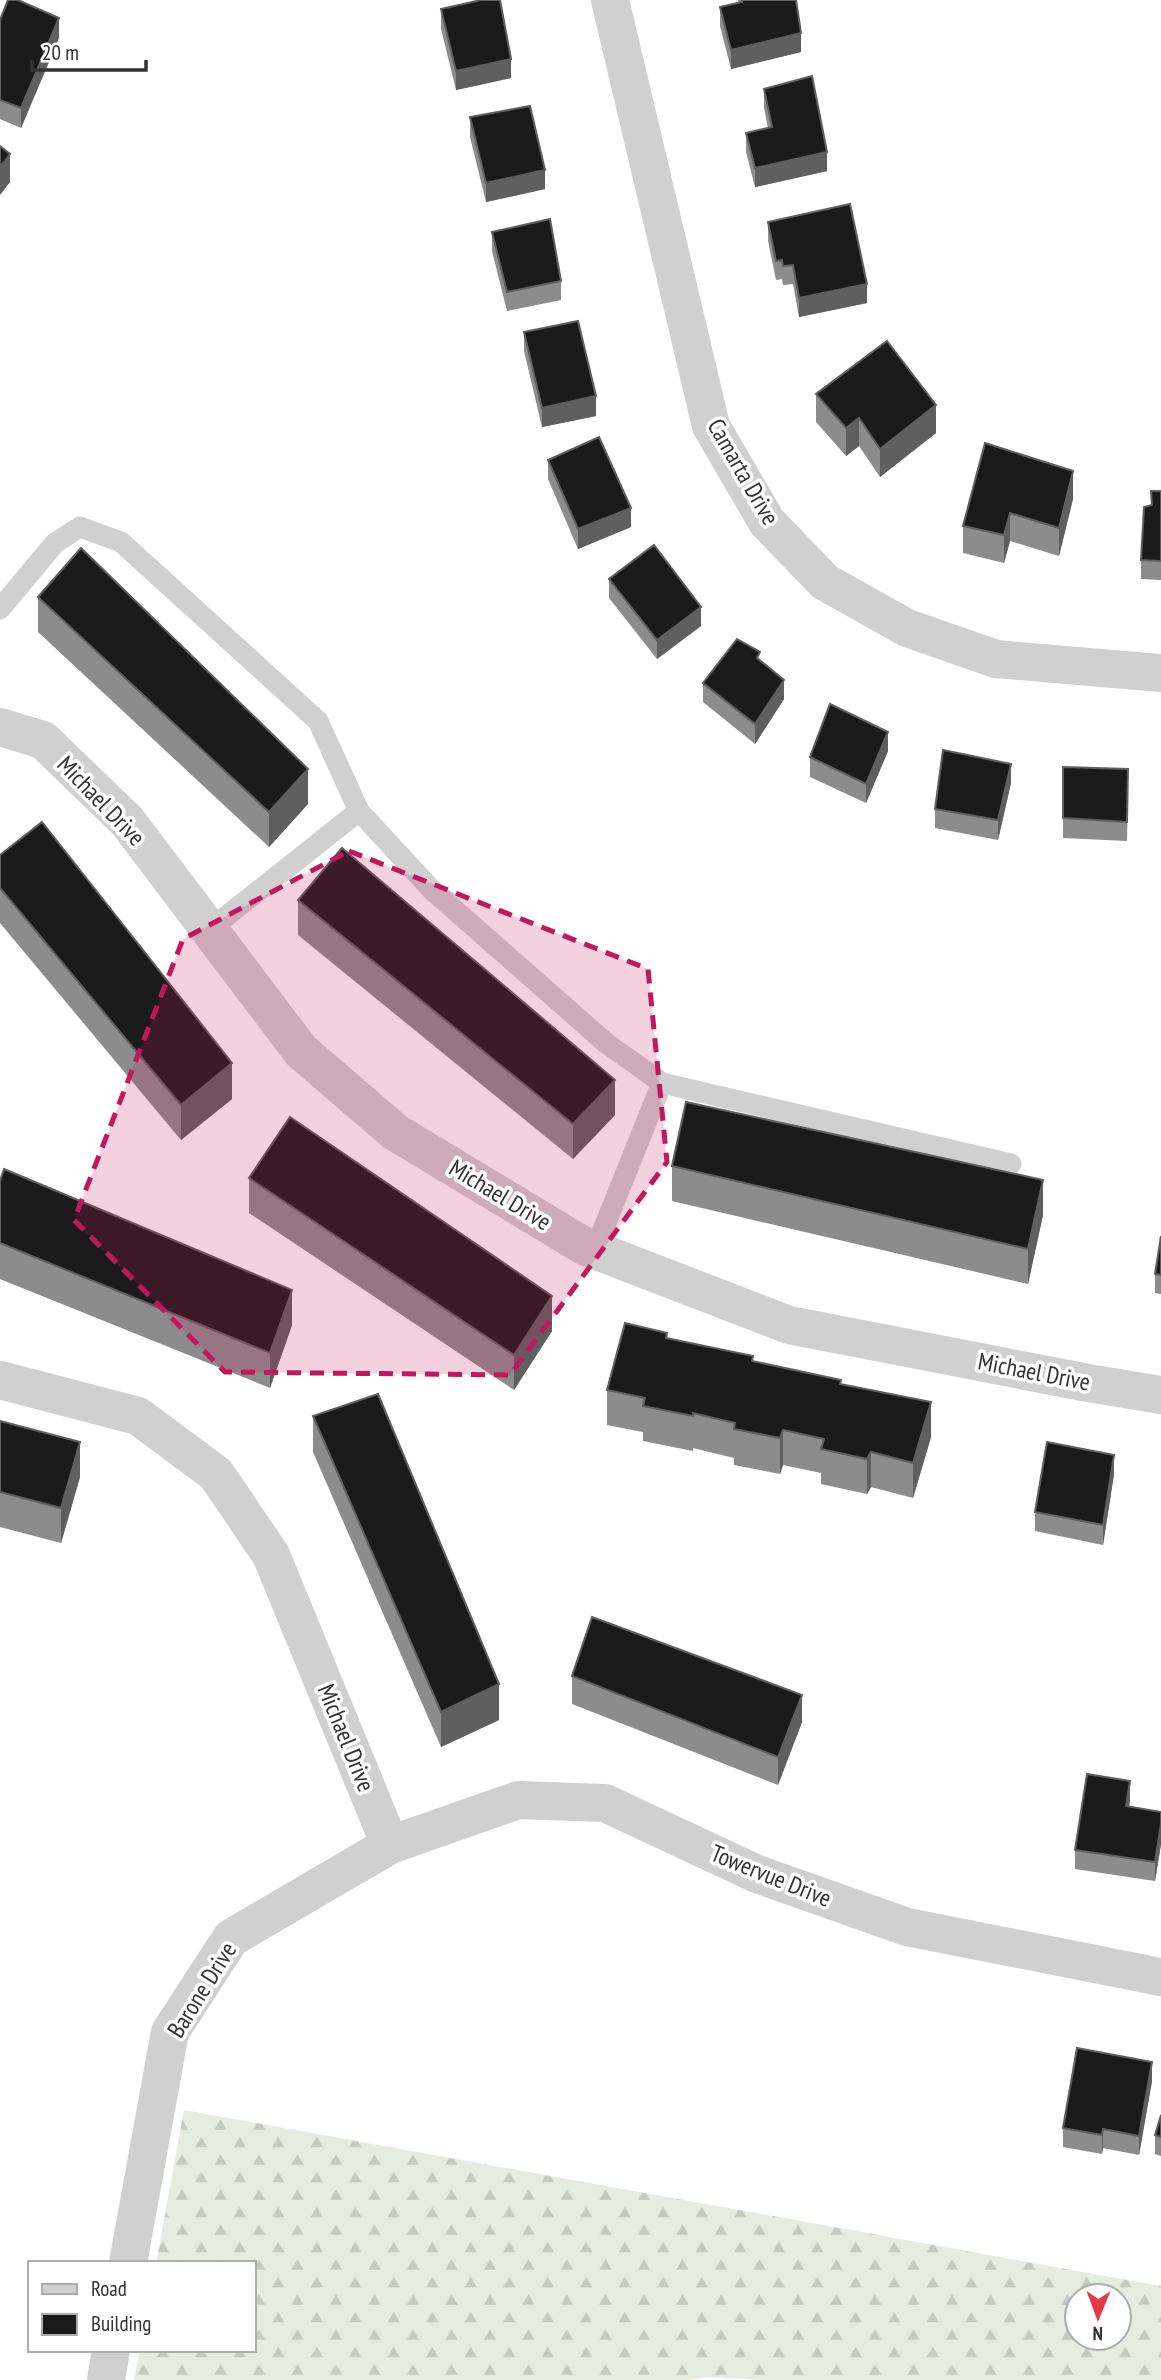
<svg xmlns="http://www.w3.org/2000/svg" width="1161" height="2380" viewBox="0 0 1161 2380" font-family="'PT Sans Narrow',sans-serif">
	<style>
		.forest { fill: url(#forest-firs); fill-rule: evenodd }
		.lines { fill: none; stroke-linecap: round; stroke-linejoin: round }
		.lane { stroke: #d0d0d0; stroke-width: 21 }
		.street { stroke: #d0d0d0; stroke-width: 38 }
		.wall { fill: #8c8c8c }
		.shaded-wall { fill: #5f5f5f }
		.building { fill: #1a1a1a; stroke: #5f5f5f; stroke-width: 2 }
		.marked { fill: #c2185b; fill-opacity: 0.2; stroke: #c2185b; stroke-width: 5; stroke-dasharray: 14 9; stroke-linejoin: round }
		.labels { text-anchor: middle; stroke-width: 7; stroke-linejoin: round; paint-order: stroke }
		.street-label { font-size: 24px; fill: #333; stroke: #fff }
	</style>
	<defs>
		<pattern id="forest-firs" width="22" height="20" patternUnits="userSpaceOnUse" patternTransform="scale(1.75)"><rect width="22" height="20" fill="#e6ecdf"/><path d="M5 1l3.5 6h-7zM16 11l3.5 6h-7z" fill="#c6cbc0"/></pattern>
	</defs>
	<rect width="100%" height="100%" fill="#fff"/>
	<!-- forest -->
	<path class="forest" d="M184 2110 1161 2286V2380H765L708 2377 687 2380H134L140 2350H254V2263H156ZM1077 2296H1119V2338H1077Z"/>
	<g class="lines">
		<!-- lane -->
		<g class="lane">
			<path d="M0 609 55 543 80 527 121 542 318 721 359 811 431 889 606 1043 662 1083"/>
			<path d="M209 930 359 811"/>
			<path d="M595 1250 662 1083 1011 1164"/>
		</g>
		<!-- street -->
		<g class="street">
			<path d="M610 0 711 426 767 522 825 582 907 628 996 659 1161 673"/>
			<path d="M0 727 43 740 127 821 301 1051 395 1132 584 1246 789 1325 1088 1383 1161 1395"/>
			<path d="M0 1380 138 1416 216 1474 271 1555 390 1845"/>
			<path d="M128 2263 170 2032 231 1938 390 1845 518 1800 605 1803 757 1874 907 1927 1161 1977"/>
			<path d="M106 2380 111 2350"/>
		</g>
	</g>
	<!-- wall -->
	<g class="wall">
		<path d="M738 0H796L801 52 731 69 720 26V7L739 3Z"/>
		<path d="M441 9 511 78 456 90 441 29Z"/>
		<path d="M0 20 59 38 21 128 0 119Z"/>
		<path d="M764 89 827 171 755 187 746 152V133L768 128 764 108Z"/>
		<path d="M470 117 545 189 486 202 470 137Z"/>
		<path d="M768 222 867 303 799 317 793 284 783 285 782 279 776 280 768 241Z"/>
		<path d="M492 232 561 281V300L507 311 492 251Z"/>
		<path d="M524 332 596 416 542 427 524 351Z"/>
		<path d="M816 394 936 433 880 477 859 446 846 456 816 422Z"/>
		<path d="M548 460 631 527 578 549 548 479Z"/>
		<path d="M1073 471V499L1059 556 1010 541 1004 563 963 553V526Z"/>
		<path d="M1151 491H1161V580L1141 579V560L1151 506Z"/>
		<path d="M609 579 701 626 657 659 609 598Z"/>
		<path d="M38 597 308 804 269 847 38 632Z"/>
		<path d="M703 683 784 699 755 744 703 702Z"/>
		<path d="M888 751 866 803 810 777V757Z"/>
		<path d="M1063 767 1128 788 1127 841 1063 838Z"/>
		<path d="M1011 783 998 840 935 828V809Z"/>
		<path d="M0 888 232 1099 181 1140 0 923Z"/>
		<path d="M298 900 615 1115 573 1159 298 935Z"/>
		<path d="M672 1166 1043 1215 1028 1284 672 1201Z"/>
		<path d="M249 1178 552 1331 514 1390 249 1213Z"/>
		<path d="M0 1181 292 1325 270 1388 0 1279Z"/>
		<path d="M1161 1236V1294L1155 1293V1274Z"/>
		<path d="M667 1338 841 1384 931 1437 913 1498 871 1487 867 1494 821 1484V1473L783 1465 780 1474 734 1465V1458L693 1448V1451L643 1441V1432L607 1425V1390Z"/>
		<path d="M313 1416 499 1720 441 1747 313 1452Z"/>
		<path d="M0 1421 80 1477 61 1543 0 1527Z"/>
		<path d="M1114 1474 1103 1545 1035 1531V1512Z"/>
		<path d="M572 1676 802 1722 778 1785 572 1704Z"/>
		<path d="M1130 1800 1129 1807 1161 1812V1844L1155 1881 1075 1869V1850Z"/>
		<path d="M1152 2081 1139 2155 1103 2148 1102 2154 1063 2147V2128Z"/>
		<path d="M1161 2115V2156L1155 2154V2135Z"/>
	</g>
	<!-- shaded-wall -->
	<g class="shaded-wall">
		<path d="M59 18V38L21 128V108Z"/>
		<path d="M801 33V52L731 69V50Z"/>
		<path d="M511 59V78L456 90V71Z"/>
		<path d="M827 152V171L755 187V168Z"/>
		<path d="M10 154V182L0 195V167Z"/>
		<path d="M545 170V189L486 202V183Z"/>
		<path d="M867 284V303L799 317V298Z"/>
		<path d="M596 396V416L542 427V408Z"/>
		<path d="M936 405V433L880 477V449Z"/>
		<path d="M859 418V446L846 456V428Z"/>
		<path d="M1073 471V499L1059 556V528Z"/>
		<path d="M631 508V527L578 549V529Z"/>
		<path d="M1010 513V541L1004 563V535Z"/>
		<path d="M701 607V626L657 659V640Z"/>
		<path d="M784 680V699L755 744V724Z"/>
		<path d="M888 732V751L866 803V784Z"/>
		<path d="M1011 764V783L998 840V820Z"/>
		<path d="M308 769V804L269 847V812Z"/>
		<path d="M232 1063V1099L181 1140V1105Z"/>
		<path d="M615 1080V1115L573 1159V1124Z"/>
		<path d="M1043 1180V1215L1028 1284V1249Z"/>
		<path d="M292 1290V1325L270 1388V1353Z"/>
		<path d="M552 1296V1331L514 1390V1355Z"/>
		<path d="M931 1402V1437L913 1498V1463Z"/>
		<path d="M783 1430V1465L780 1474V1438Z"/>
		<path d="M80 1442V1477L61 1543V1508Z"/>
		<path d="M871 1452V1487L867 1494V1459Z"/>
		<path d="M1114 1455V1474L1103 1545V1525Z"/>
		<path d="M499 1684V1720L441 1747V1712Z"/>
		<path d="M802 1695V1722L778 1785V1757Z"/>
		<path d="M1130 1781V1800L1126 1825V1806Z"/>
		<path d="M1161 1824V1844L1155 1881V1862Z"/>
		<path d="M1152 2062V2081L1139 2155V2136Z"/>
		<path d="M1103 2129V2148L1102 2154V2135Z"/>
	</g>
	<!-- building -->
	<g class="building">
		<path d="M8 0H18L59 18 21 108 0 100V20Z"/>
		<path d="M481 0H500L511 59 456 71 441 9Z"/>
		<path d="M742 0H796L801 33 731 50 720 7 742 2Z"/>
		<path d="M812 76 827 152 755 168 746 133 772 127 764 89Z"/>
		<path d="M530 106 545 170 486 183 470 117Z"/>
		<path d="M0 146 10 154 0 167Z"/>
		<path d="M850 204 867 284 799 298 793 265 783 266 782 260 776 261 768 222Z"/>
		<path d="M550 219 561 281 507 292 492 232Z"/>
		<path d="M578 321 596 396 542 408 524 332Z"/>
		<path d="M887 341 936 405 880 449 859 418 846 428 816 394Z"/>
		<path d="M599 437 631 508 578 529 548 460Z"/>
		<path d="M985 443 1073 471 1059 528 1010 513 1004 535 963 526Z"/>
		<path d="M1151 491H1161V561L1141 560 1144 507 1152 505Z"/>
		<path d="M654 545 701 607 657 640 609 579Z"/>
		<path d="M81 548 308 769 269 812 38 597Z"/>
		<path d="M737 639 760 652 757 658 784 680 755 724 703 683Z"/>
		<path d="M830 704 888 732 866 784 810 757Z"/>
		<path d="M943 750 1011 764 998 820 935 809Z"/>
		<path d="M1063 767 1128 769 1127 822 1063 818Z"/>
		<path d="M42 822 232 1063 181 1105 0 888V855Z"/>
		<path d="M342 848 615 1080 573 1124 298 900Z"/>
		<path d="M686 1102 1043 1180 1028 1249 672 1166Z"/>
		<path d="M290 1117 552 1296 514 1355 249 1178Z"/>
		<path d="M4 1169 292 1290 270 1353 0 1243V1181Z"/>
		<path d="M1161 1236V1275L1155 1274Z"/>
		<path d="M625 1323 667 1333 666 1338 753 1356 752 1361 841 1380 840 1384 931 1402 913 1463 871 1452 867 1459 821 1449 824 1439 783 1430 780 1438 734 1429 735 1423 693 1413V1416L643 1406 645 1398 607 1390Z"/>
		<path d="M378 1394 499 1684 441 1712 313 1416Z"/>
		<path d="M0 1421 80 1442 61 1508 0 1492Z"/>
		<path d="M1047 1442 1114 1455 1103 1525 1035 1512Z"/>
		<path d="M592 1617 802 1695 778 1757 572 1676Z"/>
		<path d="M1087 1774 1130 1781 1126 1806 1161 1812V1824L1155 1862 1075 1850Z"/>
		<path d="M1077 2048 1152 2062 1139 2136 1103 2129 1102 2135 1063 2128Z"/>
		<path d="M1161 2115V2137L1155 2135Z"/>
	</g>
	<!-- marked area -->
	<path class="marked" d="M349 851 648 969 667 1162 510 1375 225 1372 74 1220 183 939Z"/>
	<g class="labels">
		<!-- street labels -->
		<g class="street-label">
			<text transform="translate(743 472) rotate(60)" y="8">Camarta Drive</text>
			<text transform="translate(101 801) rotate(46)" y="8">Michael Drive</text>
			<text transform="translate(500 1195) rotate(31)" y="8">Michael Drive</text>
			<text transform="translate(1034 1372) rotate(11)" y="8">Michael Drive</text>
			<text transform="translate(346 1738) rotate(68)" y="8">Michael Drive</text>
			<text transform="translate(771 1876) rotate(22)" y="8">Towervue Drive</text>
			<text transform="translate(202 1990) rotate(-58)" y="8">Barone Drive</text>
		</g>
	</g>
	<!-- legend -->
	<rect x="28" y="2261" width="228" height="91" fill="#ffffff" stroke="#adadad" stroke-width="2"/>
	<rect x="42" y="2284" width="35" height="10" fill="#d0d0d0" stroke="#adadad" stroke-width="2"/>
	<text x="91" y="2296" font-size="21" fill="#333333">Road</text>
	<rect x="42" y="2314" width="35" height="21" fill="#1a1a1a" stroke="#adadad" stroke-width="2"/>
	<text x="91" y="2331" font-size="21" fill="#333333">Building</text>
	<!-- north arrow -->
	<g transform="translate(1098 2317) rotate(181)"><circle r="33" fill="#ffffff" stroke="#adadad" stroke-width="2"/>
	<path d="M0-5L12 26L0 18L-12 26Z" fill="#e63946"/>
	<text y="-10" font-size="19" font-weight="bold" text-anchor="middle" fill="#333333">N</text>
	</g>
	<!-- scale -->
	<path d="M32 60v10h114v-10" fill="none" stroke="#333333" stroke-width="3.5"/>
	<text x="42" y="60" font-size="21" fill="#333333" stroke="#ffffff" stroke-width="5" paint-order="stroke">20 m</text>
</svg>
